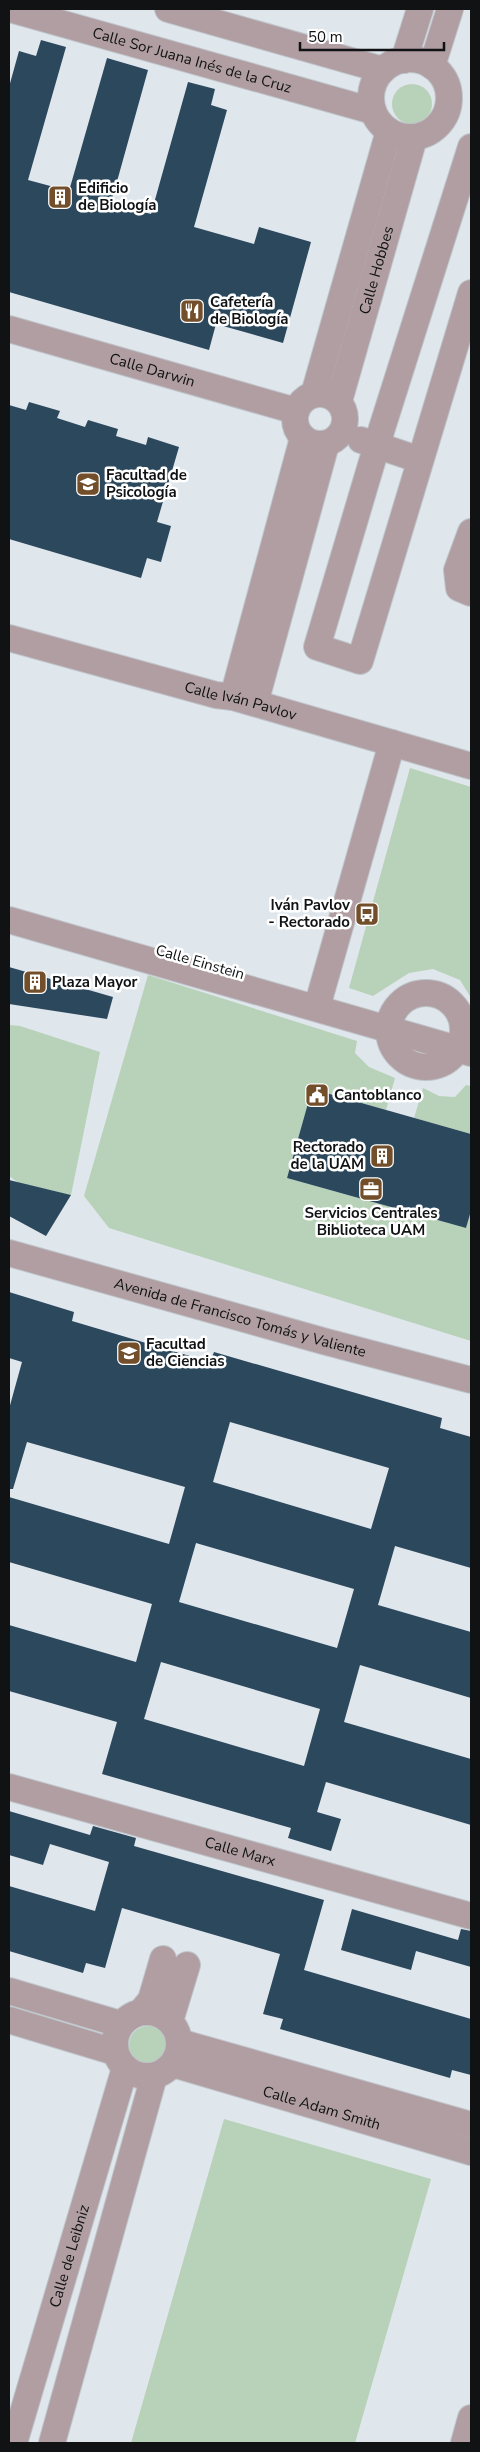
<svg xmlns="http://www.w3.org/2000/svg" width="480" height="2452" viewBox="0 0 480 2452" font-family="'Nunito Sans',sans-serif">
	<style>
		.green { fill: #b8d2b9 }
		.building { fill: #2c485d; fill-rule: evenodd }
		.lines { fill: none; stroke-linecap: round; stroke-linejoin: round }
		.minor-casing { stroke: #bec4c9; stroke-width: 28 }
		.minor { stroke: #b09ea2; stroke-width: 26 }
		.labels { text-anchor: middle; stroke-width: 5; stroke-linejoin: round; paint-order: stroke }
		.street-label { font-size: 15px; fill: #101214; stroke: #fff }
		.poi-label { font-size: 15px; font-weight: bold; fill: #101214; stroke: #fff; text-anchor: start }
	</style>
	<rect width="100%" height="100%" fill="#dfe6ec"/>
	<!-- green -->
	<g class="green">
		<circle cx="412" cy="104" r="20"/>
		<path d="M410 768 471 787V998L460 980 433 969 409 973 373 996 349 988Z"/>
		<path d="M148 975 357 1041 355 1053 369 1067 395 1078 386 1110 312 1089 287 1178 466 1228 471 1211V1341L109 1228 84 1196Z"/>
		<path d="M9 1025 20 1026 100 1052 71 1195 19 1183 9 1176Z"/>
		<path d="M466 1085 471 1086V1134L414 1118 423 1088 439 1096 455 1097Z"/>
		<circle cx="148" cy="2045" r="19"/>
		<path d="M224 2119 431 2179 355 2443H131Z"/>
	</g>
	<!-- building -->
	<g class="building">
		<path d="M41 40 66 47 28 180 69 191 107 58 148 70 111 203 151 214 188 82 215 89 211 105 227 110 194 227 254 244 259 227 311 242 283 343 216 324 209 350 9 292V87L19 51 36 56Z"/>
		<path d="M29 402 60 411 57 418 85 427 88 420 118 429 116 436 146 445 148 437 179 447 157 522 171 526 161 562 147 558 141 578 9 539V405L26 410Z"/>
		<path d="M9 967 113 997 107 1019 9 1004Z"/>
		<path d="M312 1089 471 1134V1211L466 1228 287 1178Z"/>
		<path d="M9 1180 71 1195 46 1236 9 1216Z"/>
		<path d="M9 1292 74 1312 72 1321 210 1362 214 1352 442 1418 440 1428 471 1437V1568L395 1546 378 1605 471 1632V1698L360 1665 344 1722 471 1759V1825L326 1782 317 1812 341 1819 331 1851 288 1838 291 1828 102 1774 117 1722 9 1691V1625L136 1662 152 1604 9 1562V1497L169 1544 185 1487 27 1442 13 1489H9V1409L22 1362 9 1358ZM230 1422 389 1468 371 1529 213 1482ZM196 1543 354 1589 337 1648 179 1602ZM161 1662 320 1709 304 1766 144 1719Z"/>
		<path d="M9 1811 90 1835 93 1826 136 1838 134 1846 324 1900 304 1970 471 2019V2075L452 2070 450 2078 280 2029 283 2019 263 2014 280 1954 122 1908 105 1968 86 1963 83 1973 9 1951V1886L95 1911 109 1862 50 1844 43 1865 9 1855Z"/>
		<path d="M352 1909 458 1940 461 1929 471 1931V1967L416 1951 411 1970 341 1950Z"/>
	</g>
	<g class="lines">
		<!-- minor casing -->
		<g class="minor-casing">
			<g id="minor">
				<path id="s1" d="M10 9 373 111"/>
				<path d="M168 9 383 70"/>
				<circle cx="410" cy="98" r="39"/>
				<path d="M404 60 420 9"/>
				<path d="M432 66 450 9"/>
				<path d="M471 147 382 428 317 647 360 661 471 293"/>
				<path id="s2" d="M9 329 296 411"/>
				<circle cx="320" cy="419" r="25"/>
				<path d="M314 394 389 131"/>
				<path id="s3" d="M339 401 414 138"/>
				<path d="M361 440 420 460"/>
				<path d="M471 532 457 570 459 588 471 593"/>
				<path id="s4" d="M9 638 216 695 233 697 471 766"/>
				<path d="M233 697 303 438"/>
				<path d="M255 703 326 444"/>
				<path d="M9 920 471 1053"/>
				<circle cx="426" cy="1030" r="37"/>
				<path d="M317 1007 392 743"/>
				<path id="s5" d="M9 1253 323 1341 471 1380"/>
				<path id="s6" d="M9 1787 471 1916"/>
				<path d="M9 1991 120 2024"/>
				<circle cx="147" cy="2044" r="32"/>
				<path d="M141 2012 151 2000 163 1959"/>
				<path d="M9 2020 115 2052"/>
				<path d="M170 2021 187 1965"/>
				<path d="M179 2042 471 2125"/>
				<path id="s7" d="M173 2064 471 2152"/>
				<path id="s8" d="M14 2443 125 2068"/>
				<path d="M52 2443 154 2076"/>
				<path d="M464 2443 471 2418"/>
			</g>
		</g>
		<!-- minor -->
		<use href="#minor" class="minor"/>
	</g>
	<!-- icons -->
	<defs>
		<g id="building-square" transform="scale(1.25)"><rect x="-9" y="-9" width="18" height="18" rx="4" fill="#734e2a" stroke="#fff"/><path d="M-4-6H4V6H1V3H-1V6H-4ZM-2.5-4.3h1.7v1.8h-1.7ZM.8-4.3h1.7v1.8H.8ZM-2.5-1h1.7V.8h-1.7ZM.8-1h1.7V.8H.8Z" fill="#fff"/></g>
		<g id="restaurant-square" transform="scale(1.25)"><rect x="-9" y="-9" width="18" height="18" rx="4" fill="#734e2a" stroke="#fff"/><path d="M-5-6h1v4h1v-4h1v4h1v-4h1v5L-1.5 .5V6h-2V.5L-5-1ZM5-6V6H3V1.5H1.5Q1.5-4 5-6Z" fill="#fff"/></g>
		<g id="university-square" transform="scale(1.25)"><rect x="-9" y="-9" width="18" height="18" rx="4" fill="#734e2a" stroke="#fff"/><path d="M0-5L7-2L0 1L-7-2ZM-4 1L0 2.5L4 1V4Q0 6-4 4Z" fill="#fff"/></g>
		<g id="bus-square" transform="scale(1.25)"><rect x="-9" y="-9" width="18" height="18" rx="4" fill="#734e2a" stroke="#fff"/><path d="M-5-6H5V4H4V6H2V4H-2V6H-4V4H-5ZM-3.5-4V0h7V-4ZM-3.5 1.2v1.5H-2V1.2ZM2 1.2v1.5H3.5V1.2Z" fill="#fff"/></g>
		<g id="civic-square" transform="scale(1.25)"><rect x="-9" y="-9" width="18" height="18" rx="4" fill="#734e2a" stroke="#fff"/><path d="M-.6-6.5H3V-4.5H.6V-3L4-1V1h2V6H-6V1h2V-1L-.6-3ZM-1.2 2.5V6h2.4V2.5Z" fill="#fff"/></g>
		<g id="office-square" transform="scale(1.25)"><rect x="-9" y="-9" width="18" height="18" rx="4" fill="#734e2a" stroke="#fff"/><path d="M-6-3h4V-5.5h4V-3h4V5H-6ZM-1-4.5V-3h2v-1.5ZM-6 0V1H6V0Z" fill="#fff"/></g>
	</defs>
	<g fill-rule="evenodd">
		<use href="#building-square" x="60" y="197"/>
		<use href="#restaurant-square" x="192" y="311"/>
		<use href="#university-square" x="88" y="484"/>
		<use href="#bus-square" x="367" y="914"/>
		<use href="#building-square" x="35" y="982"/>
		<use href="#civic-square" x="317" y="1095"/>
		<use href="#building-square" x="382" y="1156"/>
		<use href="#office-square" x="371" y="1189"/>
		<use href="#university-square" x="129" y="1353"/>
	</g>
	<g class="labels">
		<!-- street labels -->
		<g class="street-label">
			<text dy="5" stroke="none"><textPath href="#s1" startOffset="189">Calle Sor Juana Inés de la Cruz</textPath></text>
			<text dy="5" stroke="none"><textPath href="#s3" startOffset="136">Calle Hobbes</textPath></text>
			<text dy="5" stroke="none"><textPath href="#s2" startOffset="149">Calle Darwin</textPath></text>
			<text dy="5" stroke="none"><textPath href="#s4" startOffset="240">Calle Iván Pavlov</textPath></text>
			<text transform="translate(200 962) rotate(16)" y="5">Calle Einstein</text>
			<text dy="5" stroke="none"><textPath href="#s5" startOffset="240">Avenida de Francisco Tomás y Valiente</textPath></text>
			<text dy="5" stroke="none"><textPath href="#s6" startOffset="240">Calle Marx</textPath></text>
			<text dy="5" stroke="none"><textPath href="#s7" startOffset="155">Calle Adam Smith</textPath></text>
			<text dy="5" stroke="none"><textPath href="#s8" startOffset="195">Calle de Leibniz</textPath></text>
		</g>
		<!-- poi labels -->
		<g class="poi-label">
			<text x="78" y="193">Edificio<tspan x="78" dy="17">de Biología</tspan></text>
			<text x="210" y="307">Cafetería<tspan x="210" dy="17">de Biología</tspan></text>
			<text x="106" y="480">Facultad de<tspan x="106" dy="17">Psicología</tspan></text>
			<text x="350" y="910" text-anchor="end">Iván Pavlov<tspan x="350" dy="17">- Rectorado</tspan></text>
			<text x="52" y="987">Plaza Mayor</text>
			<text x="334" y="1100">Cantoblanco</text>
			<text x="364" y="1152" text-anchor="end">Rectorado<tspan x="364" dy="17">de la UAM</tspan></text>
			<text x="371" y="1218" text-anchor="middle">Servicios Centrales<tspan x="371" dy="17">Biblioteca UAM</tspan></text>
			<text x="146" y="1349">Facultad<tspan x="146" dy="17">de Ciencias</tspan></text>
		</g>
	</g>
	<!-- border -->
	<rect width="480" height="2452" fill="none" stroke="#101214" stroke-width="20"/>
	<!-- scale -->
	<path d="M300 42v8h144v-8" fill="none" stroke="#101214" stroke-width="2.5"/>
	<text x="308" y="42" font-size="15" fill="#101214" stroke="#ffffff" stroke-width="4" paint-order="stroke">50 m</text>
</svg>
